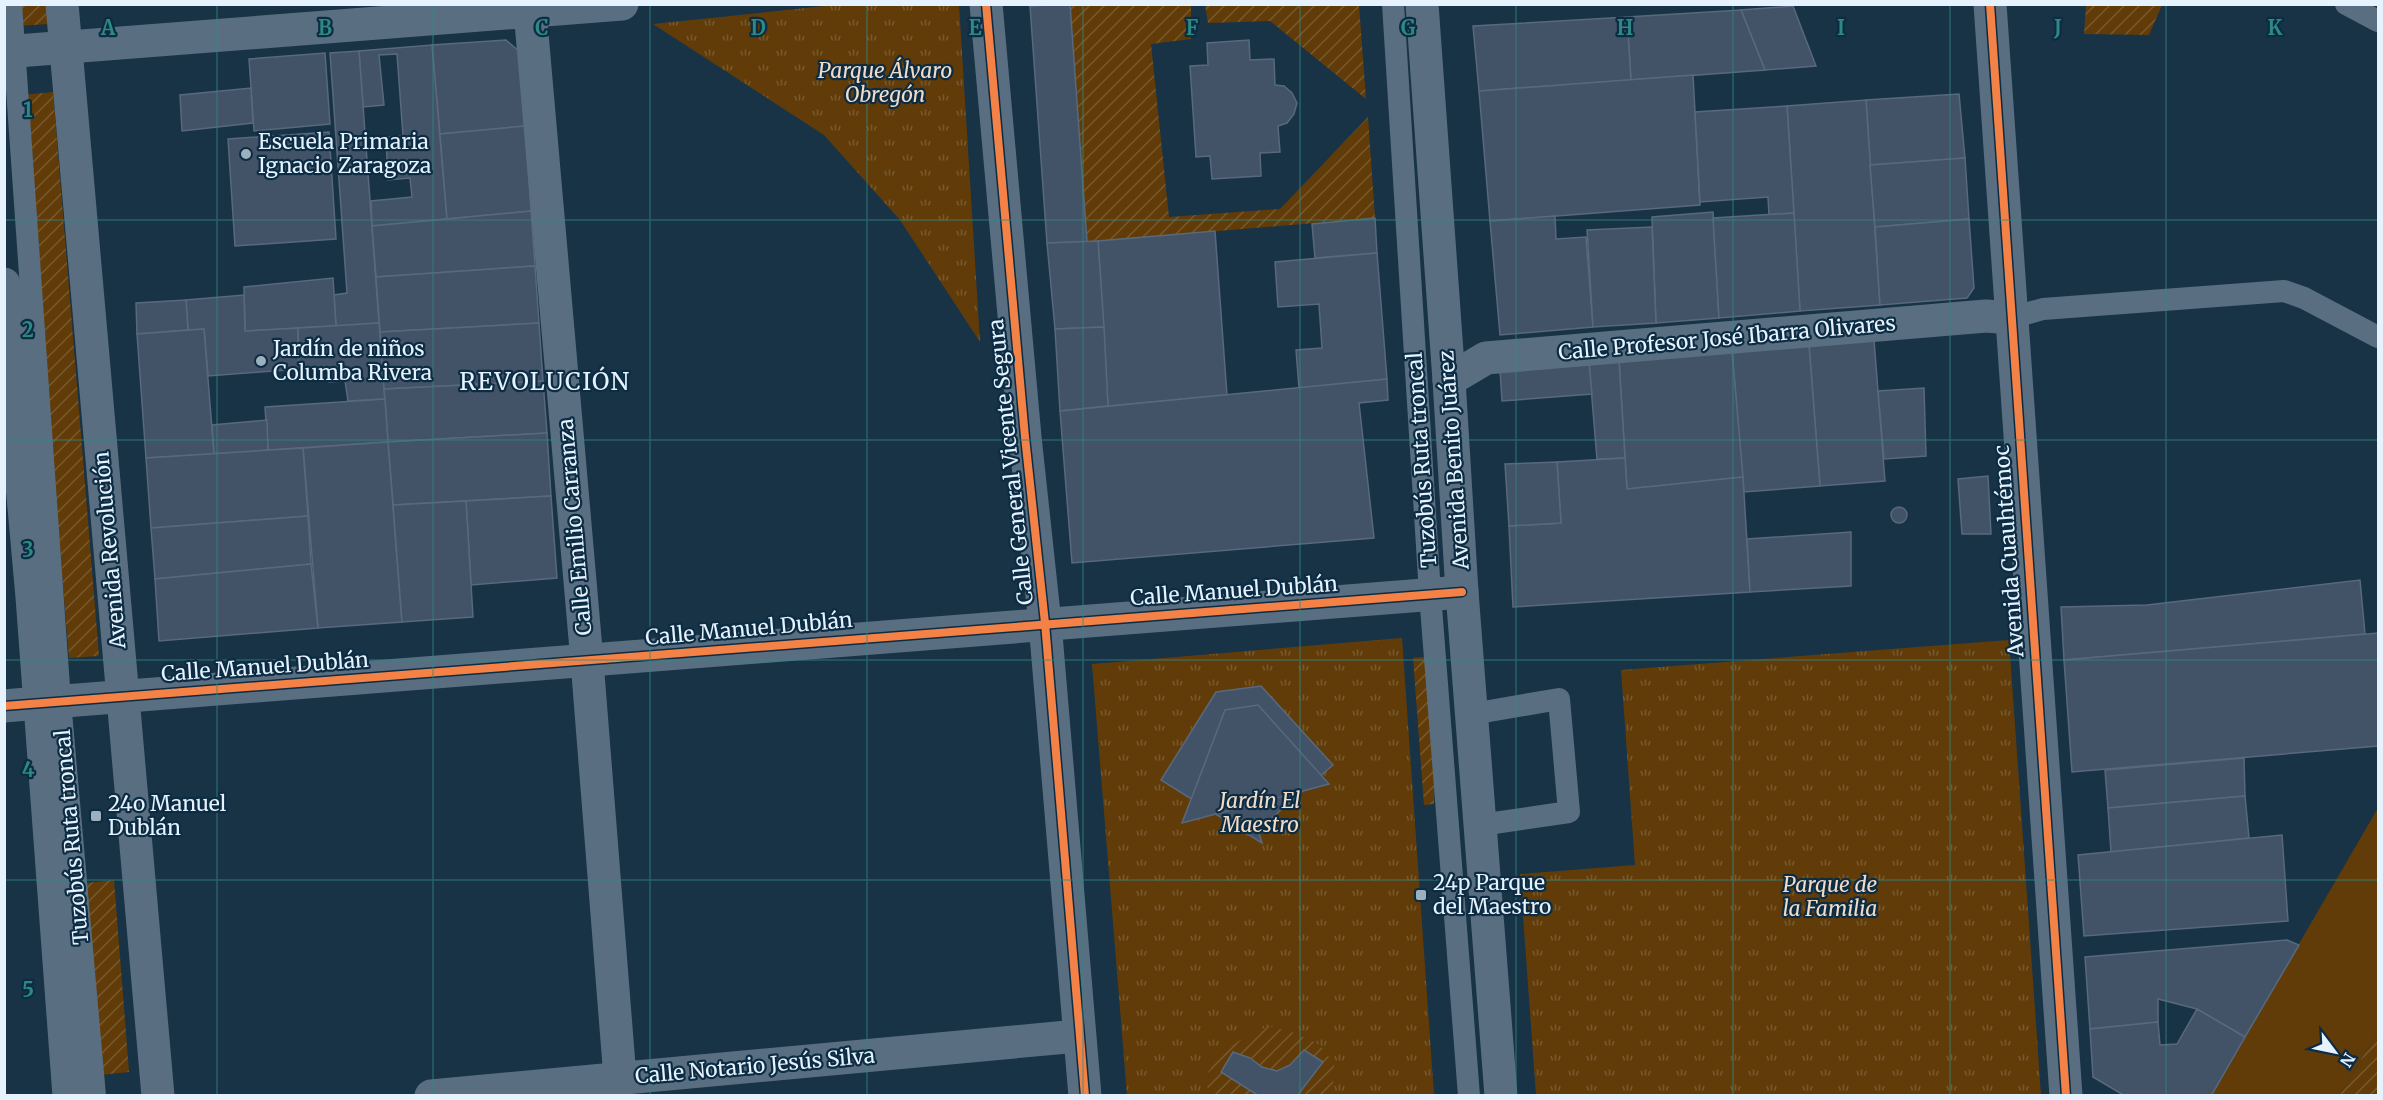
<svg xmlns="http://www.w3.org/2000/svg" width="2383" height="1100" viewBox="0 0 2383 1100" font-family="Merriweather,serif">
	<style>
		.grass { fill: #613c09 }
		.park { fill: url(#park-tufts) }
		.garden { fill: url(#garden-furrows) }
		.building { fill: #425367; stroke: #58697d; stroke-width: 1.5 }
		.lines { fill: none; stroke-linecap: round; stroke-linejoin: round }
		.service { stroke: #596f81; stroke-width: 22 }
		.minor { stroke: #596f81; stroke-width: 33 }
		.tertiary { stroke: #596f81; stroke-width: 33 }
		.secondary { stroke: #596f81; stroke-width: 33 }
		.cycleway-casing { stroke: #0c2c44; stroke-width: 11 }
		.cycleway { stroke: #f48246; stroke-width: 8 }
		.grid { fill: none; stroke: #2f8983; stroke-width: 1.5; stroke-opacity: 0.55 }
		.poi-dot { fill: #9eafbd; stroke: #0c2c44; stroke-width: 2 }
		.labels { text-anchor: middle; stroke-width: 4.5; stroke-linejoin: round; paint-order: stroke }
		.park-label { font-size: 21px; font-style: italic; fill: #f3dcc7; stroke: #0c2c44 }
		.poi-label { font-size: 21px; fill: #e6f2fd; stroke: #0c2c44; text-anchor: start }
		.street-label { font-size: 21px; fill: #e6f2fd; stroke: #0c2c44 }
		.quarter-label { font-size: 24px; letter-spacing: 1.5px; fill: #e6f2fd; stroke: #0c2c44 }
		.grid-label { font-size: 20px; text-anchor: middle; font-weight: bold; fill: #2f8983; stroke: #0c2c44; stroke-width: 4.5; stroke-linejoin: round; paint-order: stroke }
	</style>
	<defs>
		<pattern id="park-tufts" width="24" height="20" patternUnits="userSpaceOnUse" patternTransform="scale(1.5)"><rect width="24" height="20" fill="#613c09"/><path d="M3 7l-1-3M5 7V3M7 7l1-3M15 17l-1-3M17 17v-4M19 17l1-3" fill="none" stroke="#78592e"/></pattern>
		<pattern id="garden-furrows" width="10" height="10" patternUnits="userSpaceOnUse" patternTransform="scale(1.5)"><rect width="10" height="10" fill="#613c09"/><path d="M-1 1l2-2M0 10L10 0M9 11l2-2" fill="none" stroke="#78592e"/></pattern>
	</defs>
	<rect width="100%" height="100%" fill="#183345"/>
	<!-- grass -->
	<path class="grass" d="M2378 808V1031L2340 1095H2211Z"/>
	<!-- park -->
	<g class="park">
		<path d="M844 4 959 5 980 342 900 220 824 135 653 24Z"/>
		<path d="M1402 638 1434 1095H1127L1092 664Z"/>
		<path d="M2009 640 2041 1095H1536L1520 874 1635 865 1621 670Z"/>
	</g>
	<!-- garden -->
	<g class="garden">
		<path d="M15 5H47L49 24 17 26Z"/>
		<path d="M1070 5H1191V39L1151 44 1169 217 1280 209 1368 117 1375 218 1087 242Z"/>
		<path d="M1205 5H1359L1366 99 1270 21 1208 23Z"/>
		<path d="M2086 5V4L2162 5 2149 35 2084 34Z"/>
		<path d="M53 92 99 656 69 658 22 95Z"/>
		<path d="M1430 656 1436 751 1434 804 1424 805 1413 658Z"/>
		<path d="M114 880 129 1072 101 1075 86 883Z"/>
		<path d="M1269 1026 1295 1033 1320 1045 1334 1064 1333 1090 1330 1095H1209C1208 1091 1207 1085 1207 1081 1209 1053 1246 1036 1269 1026Z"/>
		<path d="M2378 1031V1095H2340Z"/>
	</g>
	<!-- building -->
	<g class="building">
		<path d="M1070 4 1087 242 1047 243 1030 6Z"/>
		<path d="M1793 6 1816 66 1765 70 1741 10Z"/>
		<path d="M1741 10 1765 70 1631 80 1627 17Z"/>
		<path d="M1627 17 1631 80 1479 91 1473 26Z"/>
		<path d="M506 40 520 52 525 126 440 134 432 45Z"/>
		<path d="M1249 40 1250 60 1274 59 1275 85 1284 86 1292 93 1297 103 1294 114 1287 123 1278 126 1280 152 1260 153 1261 176 1212 179 1210 156 1196 157 1190 66 1208 65 1207 43Z"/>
		<path d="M432 45 447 219 372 226 371 201 412 197 410 178 388 180 386 137 403 136 397 54 379 55 384 105 363 107 359 51Z"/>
		<path d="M359 51 379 323 336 326 334 295 347 293 330 53Z"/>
		<path d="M325 53 330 124 254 131 249 59Z"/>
		<path d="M1693 75 1700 205 1490 221 1479 91Z"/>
		<path d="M251 88 253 123 182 131 180 95Z"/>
		<path d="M1959 94 1965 158 1870 165 1866 100Z"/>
		<path d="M1866 100 1880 305 1800 311 1787 106Z"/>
		<path d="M1787 106 1794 213 1769 215 1768 197 1700 202 1695 112Z"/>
		<path d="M525 126 531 211 447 219 440 134Z"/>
		<path d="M329 132 336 239 235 246 228 139Z"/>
		<path d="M1965 158 1969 219 1875 227 1870 165Z"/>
		<path d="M531 211 535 266 376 277 372 226Z"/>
		<path d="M1713 212 1719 318 1656 323 1652 217Z"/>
		<path d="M1794 213 1800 311 1719 318 1713 218Z"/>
		<path d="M1555 216 1556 239 1586 237 1593 327 1500 335 1490 221Z"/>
		<path d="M1375 218 1377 253 1315 258 1312 224Z"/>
		<path d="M1969 219 1974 288 1967 298 1880 305 1875 227Z"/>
		<path d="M1652 227 1656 323 1593 327 1587 230Z"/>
		<path d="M1215 231 1227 395 1108 406 1098 241Z"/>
		<path d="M1098 241 1104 327 1055 329 1047 243Z"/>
		<path d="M1377 253 1387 379 1299 388 1296 350 1322 348 1319 304 1278 307 1275 262Z"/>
		<path d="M535 266 539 323 380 332 376 277Z"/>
		<path d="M333 278 336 326 245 331 244 287Z"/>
		<path d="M244 295 245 331 298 328 299 369 208 376 204 329 188 330 186 300Z"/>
		<path d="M186 300 188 330 137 334 136 303Z"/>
		<path d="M379 323 385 399 348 401 345 381 329 382 327 367 299 369 298 328Z"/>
		<path d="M539 323 543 381 384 389 380 332Z"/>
		<path d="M1104 327 1108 406 1060 411 1055 329Z"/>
		<path d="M204 329 214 454 146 458 137 334Z"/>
		<path d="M1874 340 1885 481 1820 486 1809 345Z"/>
		<path d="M1809 345 1820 486 1744 492 1732 351Z"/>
		<path d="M1732 351 1743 477 1627 489 1619 360Z"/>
		<path d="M1619 360 1625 458 1597 459 1589 363Z"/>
		<path d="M1589 363 1592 394 1502 401 1500 370Z"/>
		<path d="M1387 379 1388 400 1359 403 1374 538 1072 563 1060 411Z"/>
		<path d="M543 381 547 433 388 442 384 389Z"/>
		<path d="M1924 388 1926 456 1884 459 1878 391Z"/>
		<path d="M385 399 388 442 268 450 265 407Z"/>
		<path d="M267 420 268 450 214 454 212 425Z"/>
		<path d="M547 433 551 496 393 505 388 442Z"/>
		<path d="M388 442 402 622 318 628 303 448Z"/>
		<path d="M303 448 308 516 151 528 146 458Z"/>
		<path d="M1625 458 1627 489 1743 477 1750 592 1513 607 1509 526 1561 523 1557 462Z"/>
		<path d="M1557 462 1561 523 1509 526 1505 464Z"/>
		<path d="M1988 476 1991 534H1962L1958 479Z"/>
		<path d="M551 496 557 578 471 585 466 501Z"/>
		<path d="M466 501 473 617 402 622 393 505Z"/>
		<circle cx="1899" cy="515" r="8"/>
		<path d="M308 516 311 564 155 579 151 528Z"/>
		<path d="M1851 532V586L1750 592 1747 539Z"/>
		<path d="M311 564 318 628 159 641 155 579Z"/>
		<path d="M2360 580 2365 634 2064 660 2061 607 2147 605Z"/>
		<path d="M2378 633V746L2072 772 2064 660Z"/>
		<path d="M1261 686 1333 765 1258 830 1262 843 1161 780 1216 692Z"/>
		<path d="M1258 705 1329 784 1182 823 1225 710Z"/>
		<path d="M2244 758 2245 796 2108 808 2105 770Z"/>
		<path d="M2245 796 2249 838 2111 852 2108 808Z"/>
		<path d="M2282 835 2288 921 2084 936 2078 855Z"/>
		<path d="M2287 940 2299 945 2245 1037 2197 1009 2158 999V1022L2090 1029 2085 957Z"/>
		<path d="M2197 1009 2245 1037 2211 1096H2125L2093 1077 2090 1029 2158 1022 2160 1045 2177 1044Z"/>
		<path d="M1304 1050 1323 1062 1297 1096H1259L1221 1072 1233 1052 1250 1058 1262 1067 1277 1071 1290 1065Z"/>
	</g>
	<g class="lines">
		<!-- service -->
		<g class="service">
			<path d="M11 4 60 701 95 1096"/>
			<path d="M1393 4 1430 594 1469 1096"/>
			<path d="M2346 4 2378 21"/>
			<path d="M2011 318 2043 309 2284 291 2304 298 2378 337"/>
			<path d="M1472 714 1559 699 1569 812 1480 825"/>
		</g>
		<!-- minor -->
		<g class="minor">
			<path d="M1990 4 2066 1096"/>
			<path d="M530 11 587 661 620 1078"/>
			<path d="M4 52 622 4"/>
			<path d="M1449 380 1486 358 1986 316 2011 318"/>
			<path d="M4 706 39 703"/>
			<path d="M431 1096 1078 1036"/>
		</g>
		<!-- tertiary -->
		<g class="tertiary">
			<path d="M986 4 1025 437 1045 623 1085 1096"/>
			<path d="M39 703 1462 592"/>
		</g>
		<!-- secondary -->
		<g class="secondary">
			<path d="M62 4 158 1096"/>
			<path d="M1422 4 1449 380 1462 592 1501 1096"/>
			<path d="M4 284 32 597 69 1096"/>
		</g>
		<!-- cycleway casing -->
		<g class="cycleway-casing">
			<g id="cycleway">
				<path d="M986 4 1025 437 1045 623 1085 1096"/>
				<path d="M1990 4 2066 1096"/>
				<path d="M4 706 1462 592"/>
			</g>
		</g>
		<!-- cycleway -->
		<use href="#cycleway" class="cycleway"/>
	</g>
	<!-- grid -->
	<path class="grid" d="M217 4V1096M433 4V1096M650 4V1096M867 4V1096M1083 4V1096M1300 4V1096M1516 4V1096M1733 4V1096M1950 4V1096M2166 4V1096M4 220H2378M4 440H2378M4 660H2378M4 880H2378"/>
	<!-- markers -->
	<g class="poi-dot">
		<circle cx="246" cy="154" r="6"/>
		<circle cx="261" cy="361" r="6"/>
		<rect x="90" y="810" width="12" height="12" rx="3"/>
		<rect x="1415" y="889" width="12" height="12" rx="3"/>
	</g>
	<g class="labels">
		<!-- park labels -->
		<g class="park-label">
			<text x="885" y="78">Parque Álvaro<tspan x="885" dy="24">Obregón</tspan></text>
			<text x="1260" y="808">Jardín El<tspan x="1260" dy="24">Maestro</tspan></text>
			<text x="1830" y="892">Parque de<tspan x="1830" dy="24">la Familia</tspan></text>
		</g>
		<!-- poi labels -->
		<g class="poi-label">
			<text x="258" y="149">Escuela Primaria<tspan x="258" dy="24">Ignacio Zaragoza</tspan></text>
			<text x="273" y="356">Jardín de niños<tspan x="273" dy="24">Columba Rivera</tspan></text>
			<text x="108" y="811">24o Manuel<tspan x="108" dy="24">Dublán</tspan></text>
			<text x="1433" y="890">24p Parque<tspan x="1433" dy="24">del Maestro</tspan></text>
		</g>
		<!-- street labels -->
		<g class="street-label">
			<text transform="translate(1727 338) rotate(-5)" y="7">Calle Profesor José Ibarra Olivares</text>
			<text transform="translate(1422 460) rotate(-94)" y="7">Tuzobús Ruta troncal</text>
			<text transform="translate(1454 460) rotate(-94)" y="7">Avenida Benito Juárez</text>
			<text transform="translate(1011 462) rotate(-96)" y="7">Calle General Vicente Segura</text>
			<text transform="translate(575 527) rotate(-95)" y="7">Calle Emilio Carranza</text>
			<text transform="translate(110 550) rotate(-95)" y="7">Avenida Revolución</text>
			<text transform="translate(2009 551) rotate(-94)" y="7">Avenida Cuauhtémoc</text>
			<text transform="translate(1234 591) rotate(-4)" y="7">Calle Manuel Dublán</text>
			<text transform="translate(749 629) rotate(-5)" y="7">Calle Manuel Dublán</text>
			<text transform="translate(265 667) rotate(-4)" y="7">Calle Manuel Dublán</text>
			<text transform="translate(72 837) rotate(-95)" y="7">Tuzobús Ruta troncal</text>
			<text transform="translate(755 1066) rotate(-5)" y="7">Calle Notario Jesús Silva</text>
		</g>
		<!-- quarter labels -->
		<g class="quarter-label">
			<text x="545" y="390">REVOLUCIÓN</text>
		</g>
	</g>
	<g class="grid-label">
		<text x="108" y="35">A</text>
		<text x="325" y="35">B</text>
		<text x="542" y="35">C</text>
		<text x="758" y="35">D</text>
		<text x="975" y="35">E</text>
		<text x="1192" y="35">F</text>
		<text x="1408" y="35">G</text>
		<text x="1625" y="35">H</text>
		<text x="1841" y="35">I</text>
		<text x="2058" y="35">J</text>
		<text x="2275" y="35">K</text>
		<text x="28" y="117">1</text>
		<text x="28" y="337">2</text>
		<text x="28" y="557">3</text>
		<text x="28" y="777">4</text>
		<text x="28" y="997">5</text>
	</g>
	<!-- border -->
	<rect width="2383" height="1100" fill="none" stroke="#e6f2fd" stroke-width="12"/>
	<!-- north arrow -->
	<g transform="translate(2335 1052) rotate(122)" stroke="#0c2c44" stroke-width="4.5" paint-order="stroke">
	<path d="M0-4.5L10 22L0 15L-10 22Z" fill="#e6f2fd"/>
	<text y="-9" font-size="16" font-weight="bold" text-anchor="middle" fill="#e6f2fd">N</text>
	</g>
</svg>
